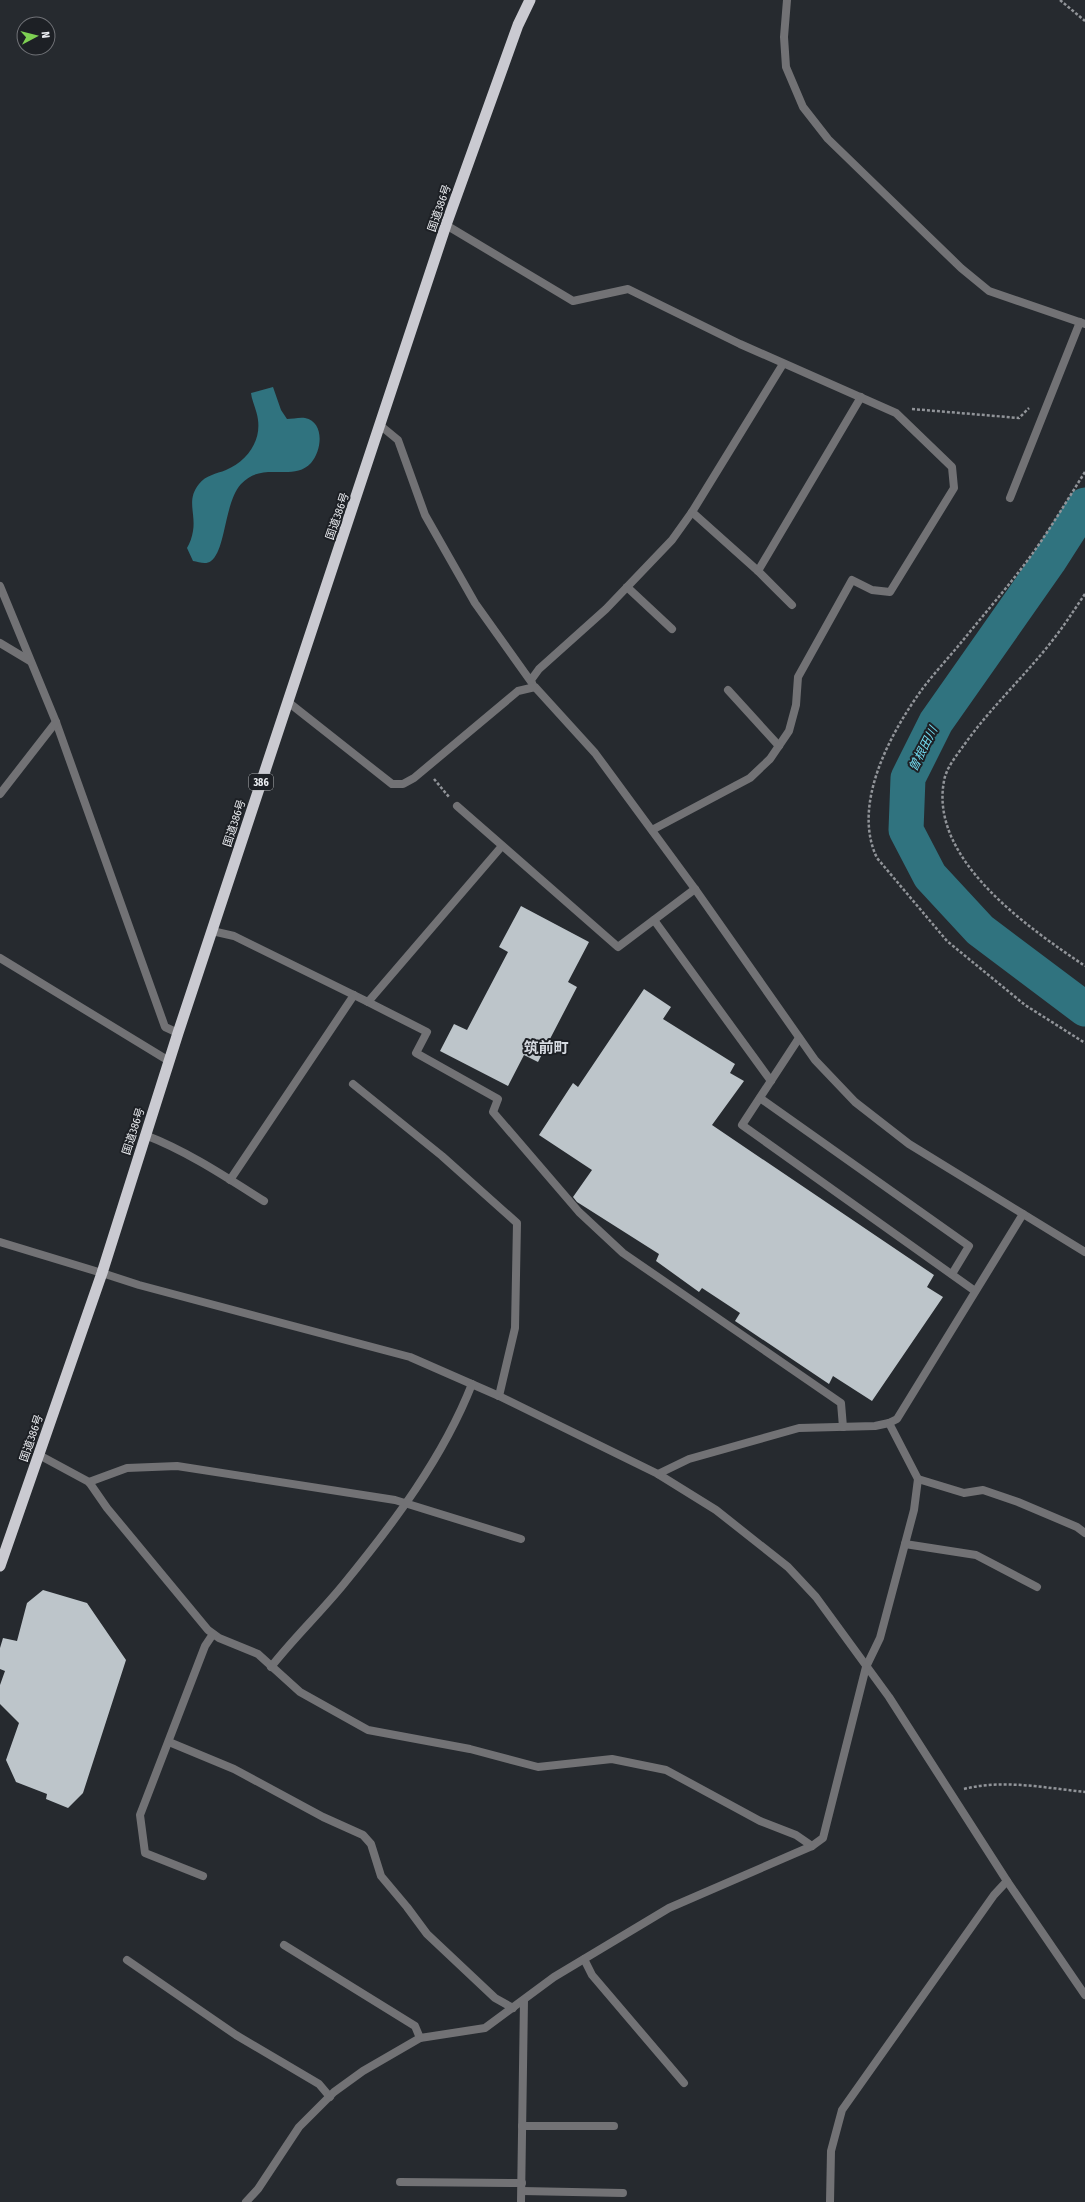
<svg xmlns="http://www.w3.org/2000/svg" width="1085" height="2202" viewBox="0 0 1085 2202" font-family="'Fira Sans Condensed','Noto Sans JP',sans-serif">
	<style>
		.water { fill: #30737f }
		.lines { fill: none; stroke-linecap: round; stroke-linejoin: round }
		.river { stroke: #30737f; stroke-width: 35 }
		.building { fill: #bdc5ca }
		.path { stroke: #919499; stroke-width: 2.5; stroke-dasharray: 3 2; stroke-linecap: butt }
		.service { stroke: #727275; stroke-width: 8 }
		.minor { stroke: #727275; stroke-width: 8 }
		.tertiary { stroke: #727275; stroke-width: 8 }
		.trunk { stroke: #cacad1; stroke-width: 11 }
		.labels { text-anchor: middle; stroke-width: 4; stroke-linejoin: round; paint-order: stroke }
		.shield { fill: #1d2025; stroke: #aeb0b4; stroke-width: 1 }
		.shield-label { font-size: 10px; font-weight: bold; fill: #eceef2 }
		.street-label { font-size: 11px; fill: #eceef2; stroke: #1d2025 }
		.water-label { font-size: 12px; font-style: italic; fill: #71d8ec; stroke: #1d2025 }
		.district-label { font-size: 15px; font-weight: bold; fill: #d6dae1; stroke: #1d2025 }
	</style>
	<rect width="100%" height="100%" fill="#262a2f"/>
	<!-- water -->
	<path class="water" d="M273 387 281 410 287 419C292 419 300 417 305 418 325 422 322 451 311 463 292 483 263 460 241 484 224 503 226 550 211 561 206 565 199 562 193 561L187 548C190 543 192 537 193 531 196 513 186 500 199 484 206 475 216 474 226 470 246 462 261 442 258 420 257 410 252 402 251 393Z"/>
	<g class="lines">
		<!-- river -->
		<path class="river" d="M1085 505 1049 561 936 722 908 778 906 830 930 876 980 930 1085 1009"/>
	</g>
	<!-- building -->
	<g class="building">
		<path d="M521 906 589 942 568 982 577 987 538 1062 524 1055 508 1086 440 1051 454 1024 467 1030 508 952 499 947Z"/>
		<path d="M644 989 671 1007 663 1019 735 1064 730 1073 744 1081 712 1125 934 1275 927 1287 943 1297 872 1401 833 1376 829 1384 735 1321 740 1313 702 1288 699 1292 656 1261 659 1254 577 1202 573 1197 592 1170 539 1135 573 1083 578 1087Z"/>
		<path d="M43 1590 87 1603 126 1660 83 1793 68 1808 46 1799 47 1794 16 1782 6 1760 19 1723 0 1704V1685L5 1671 0 1669V1648L3 1638 17 1641 27 1603Z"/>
	</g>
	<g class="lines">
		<!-- path -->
		<g class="path">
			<path d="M1060 0 1085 21"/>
			<path d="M912 409 1019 418 1029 408"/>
			<path d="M1085 472C1066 502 1048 533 1027 561 1007 588 985 613 964 639 951 655 936 671 923 688 891 732 851 804 877 858L947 941 1025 1005 1085 1043"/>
			<path d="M1085 594C1074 610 1064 626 1052 641 1024 677 991 707 964 745 957 755 946 768 944 781 929 860 1029 928 1085 966"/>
			<path d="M434 779 449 797"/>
			<path d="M964 1789C1003 1779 1046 1788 1085 1792"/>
		</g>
		<!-- service -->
		<g class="service">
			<path d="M457 806 618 947 695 889"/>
			<path d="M654 920 771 1081"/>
			<path d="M212 931 234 936 368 1002 502 846"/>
			<path d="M368 1002 427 1032 416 1053 498 1099 493 1112 579 1212 623 1253 841 1403 843 1427"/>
			<path d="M799 1038 742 1125 975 1291"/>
			<path d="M760 1098 969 1246 952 1274"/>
			<path d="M145 1135C187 1151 226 1177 264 1201"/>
			<path d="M230 1180 354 995"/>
		</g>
		<!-- minor -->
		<g class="minor">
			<path d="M446 225 573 301 628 289 740 344 896 413 952 467 954 488 890 592 872 590 852 580 798 677 796 705 789 731 770 759 750 778 652 830"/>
			<path d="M381 426 398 440 425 515 475 603 532 683"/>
			<path d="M1010 498 1080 322"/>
			<path d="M692 512 758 571 792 605"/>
			<path d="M758 571 861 397"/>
			<path d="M0 586 56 722 165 1027 178 1033"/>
			<path d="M627 587 672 629"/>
			<path d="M0 643 30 661"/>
			<path d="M531 680 539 669 606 609 672 540 692 512 783 364"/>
			<path d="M728 690 779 746"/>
			<path d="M0 794 56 722"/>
			<path d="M0 958 169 1061"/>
			<path d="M353 1084 442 1156 517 1223 515 1328 499 1396"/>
			<path d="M102 1273 139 1285 410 1357 499 1396 658 1474 716 1510 788 1567 816 1597 889 1697 1007 1881 1085 1995"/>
			<path d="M889 1423 918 1479 964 1493 983 1490 1018 1502 1077 1527 1085 1533"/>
			<path d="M39 1455 89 1482 107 1508 208 1630 219 1638 258 1654 300 1692 368 1730 470 1749 538 1767 612 1759 666 1770 760 1821 796 1835 812 1846"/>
			<path d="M89 1482 127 1468 177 1466 395 1500 521 1539"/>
			<path d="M905 1544 976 1555 1037 1587"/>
			<path d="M271 1667C293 1639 320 1613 343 1585 393 1524 443 1458 472 1384"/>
			<path d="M169 1742 234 1769 323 1817 363 1835 371 1844 381 1876 407 1907 427 1934 495 1998 513 2008"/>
			<path d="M203 1876 145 1853 140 1815 205 1646 213 1634"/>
			<path d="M284 1945 415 2026 420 2038"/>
			<path d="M584 1959 592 1975 684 2083"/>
			<path d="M127 1960 236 2035 319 2084 330 2097"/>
			<path d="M522 2126H614"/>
			<path d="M400 2182 522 2183"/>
			<path d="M522 2191 623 2193"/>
			<path d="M246 2202 258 2189 299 2127 334 2092 363 2071 420 2038 485 2028 554 1977 669 1908 812 1846 823 1838 866 1667 880 1638 914 1510 918 1479"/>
			<path d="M521 2202 524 2000"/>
			<path d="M830 2202 831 2151 842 2110 994 1895 1007 1881"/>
		</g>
		<!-- tertiary -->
		<g class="tertiary">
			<path d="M787 0 784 37 786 67 803 107 828 139 961 268 989 291 1085 324"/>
			<path d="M288 702 392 784H403L414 778 518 691 535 687 595 753 695 889 815 1060 855 1102 909 1144 1085 1252"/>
			<path d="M0 1242 102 1273"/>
			<path d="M658 1474 689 1459 799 1428 875 1426 889 1423 897 1419 1023 1214"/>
		</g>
		<!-- trunk -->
		<path class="trunk" d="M0 1566 102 1273 178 1033 446 225 518 25 530 0"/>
	</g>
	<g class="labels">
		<!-- shield labels -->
		<rect class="shield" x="249" y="774" width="24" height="16" rx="3"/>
		<g class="shield-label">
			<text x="261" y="786">386</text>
		</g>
		<!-- street labels -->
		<g class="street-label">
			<text transform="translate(439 208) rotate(-71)" y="4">国道386号</text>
			<text transform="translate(337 516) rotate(-71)" y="4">国道386号</text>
			<text transform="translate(234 823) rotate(-72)" y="4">国道386号</text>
			<text transform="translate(133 1131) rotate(-72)" y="4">国道386号</text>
			<text transform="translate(31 1438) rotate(-71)" y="4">国道386号</text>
		</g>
		<!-- water labels -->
		<g class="water-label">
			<text transform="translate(923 749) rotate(-63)" y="4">曽根田川</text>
		</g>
		<!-- district labels -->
		<g class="district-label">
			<text x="546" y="1053">筑前町</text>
		</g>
	</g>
	<!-- north arrow -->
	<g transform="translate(36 36) rotate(83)"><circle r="19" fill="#1d2025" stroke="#707277"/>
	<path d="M0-3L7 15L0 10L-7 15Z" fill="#7ed053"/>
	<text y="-6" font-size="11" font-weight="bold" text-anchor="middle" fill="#eceef2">N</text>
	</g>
</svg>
